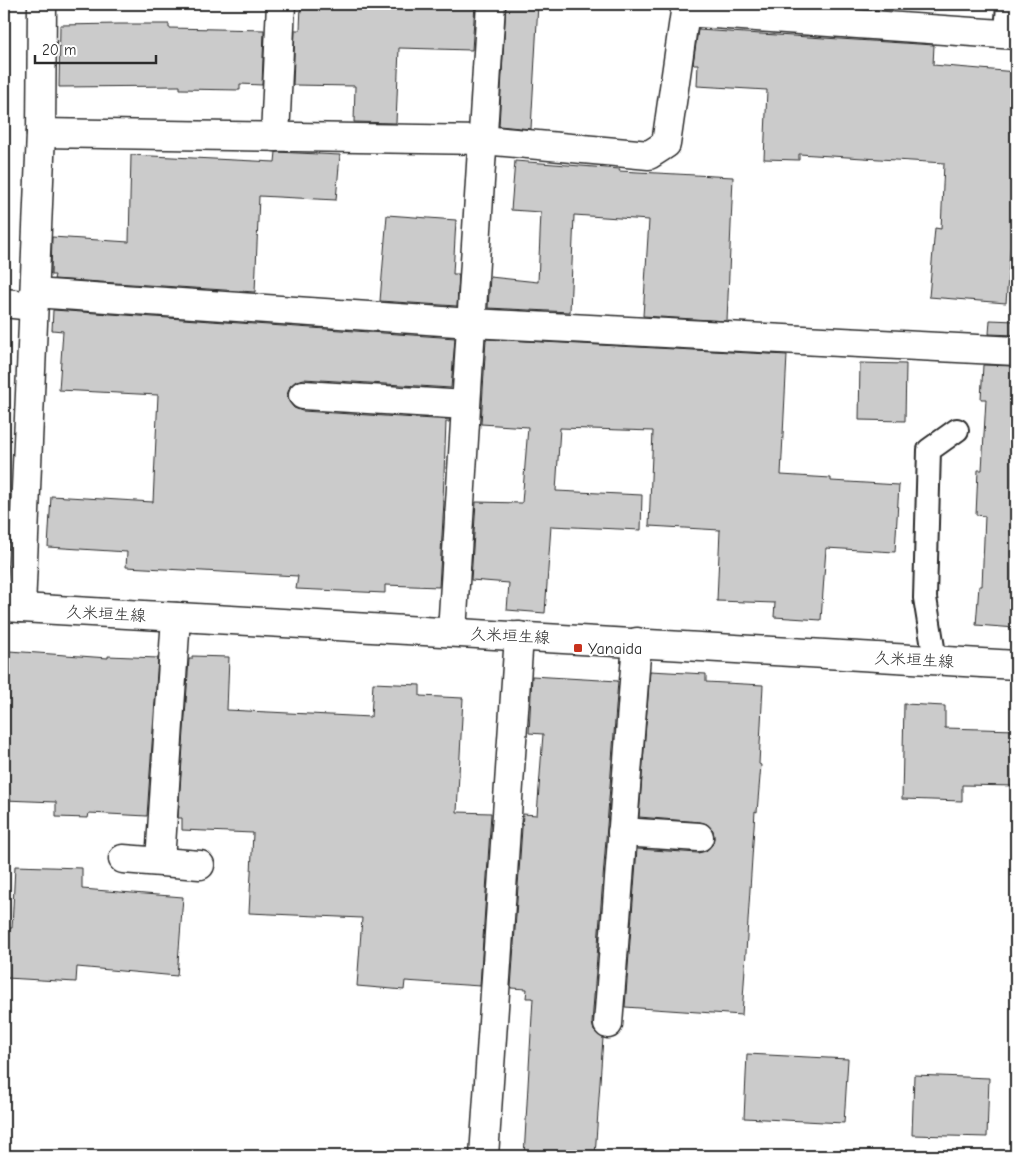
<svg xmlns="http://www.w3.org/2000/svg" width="1020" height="1160" viewBox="0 0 1020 1160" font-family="'Comic Neue','Klee One',sans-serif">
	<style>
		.building { fill: #cbcbcb; stroke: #2b2b2b }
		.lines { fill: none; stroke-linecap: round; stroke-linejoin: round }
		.lane-casing { stroke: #2b2b2b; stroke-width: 26 }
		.street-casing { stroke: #2b2b2b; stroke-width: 31 }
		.secondary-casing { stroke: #2b2b2b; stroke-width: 31 }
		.lane { stroke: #fff; stroke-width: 22 }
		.street { stroke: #fff; stroke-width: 28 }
		.secondary { stroke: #fff; stroke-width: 28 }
		.poi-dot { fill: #c8321e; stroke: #fff; stroke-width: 2 }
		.labels { text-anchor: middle; stroke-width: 4; stroke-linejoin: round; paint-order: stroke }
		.street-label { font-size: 16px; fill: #2b2b2b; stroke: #fff }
		.poi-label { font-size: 16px; fill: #2b2b2b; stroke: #fff; text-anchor: start }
	</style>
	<rect width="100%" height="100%" fill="#fff"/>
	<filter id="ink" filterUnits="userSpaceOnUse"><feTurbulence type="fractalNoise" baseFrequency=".02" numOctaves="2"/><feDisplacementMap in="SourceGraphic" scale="10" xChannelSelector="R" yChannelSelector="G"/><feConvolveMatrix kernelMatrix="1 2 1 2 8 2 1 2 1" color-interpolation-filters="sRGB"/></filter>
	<g filter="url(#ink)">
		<!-- building -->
		<g class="building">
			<path d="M301 4H475L472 50 399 48 396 123 354 122 355 86 293 85 295 30H300Z"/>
			<path d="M506 4H538L531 129 499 126Z"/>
			<path d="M119 24H169V28L264 30 262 85 240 84V90L180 89V86L59 87 60 25Z"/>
			<path d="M698 30 934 45 933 65 1016 72V203H1014L1006 303 929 297 935 228 941 229 944 163 799 154V160L764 159 767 90 697 86 698 64H693Z"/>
			<path d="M276 152 340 155 336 200 259 196 255 292 54 279 55 275H51L52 237 129 242 131 155 275 162Z"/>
			<path d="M515 161 620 169 619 171 733 177 727 321 643 316 649 220 574 215 570 312 488 308 490 277 538 282 541 212 511 210Z"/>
			<path d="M387 215 456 220 453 274H459L457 306 380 301Z"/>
			<path d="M53 310 455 338 451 388 304 379 296 381 290 386 287 395 289 402 294 408 302 411 450 420 449 422H446L443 501H444L439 587 385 585V593L296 589 298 576 126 567 127 552 48 547 51 496 153 502 158 395 59 390 63 331 52 330Z"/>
			<path d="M990 320 1016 321V335L989 334Z"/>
			<path d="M486 339 787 355 781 475 831 478V481L899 485 895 552 826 548 821 620 774 617 775 603 717 601 720 530 649 526 653 431 560 428 556 491 642 495 641 530 551 526 545 613 507 610 509 583 471 580 476 502 522 503 528 427 481 424Z"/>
			<path d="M860 363 906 364 905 421 859 420Z"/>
			<path d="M983 365 1016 366V628L976 625 979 586H982L985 516 976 515 978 470H982L986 399H981Z"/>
			<path d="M9 651 108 658V656L158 658 147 816 89 813 88 818 56 817V802L4 800V660H9Z"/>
			<path d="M192 656 229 657 227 710 371 717 373 683 420 685V696L463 698 457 812 491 813 480 986 405 981 404 990 357 986 362 918 249 913 253 833 182 830V818H178L189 659H192Z"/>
			<path d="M650 671 706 674V682L763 685 759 764 761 765 757 812 755 811 742 1015 625 1007 637 849 698 853 706 851 712 845 714 838 713 830 707 824 700 822 639 817Z"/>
			<path d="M532 676 618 681 592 1023 594 1031 603 1038 595 1156H524L533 998H526L527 989 511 988 523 814 537 815 543 734 529 733Z"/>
			<path d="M904 704 945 706V728L1016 730V786L962 785V801L902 799Z"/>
			<path d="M15 866 82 868V889L183 897 177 976 77 967 76 982 6 978 9 928H12Z"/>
			<path d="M747 1054 848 1059 844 1123 744 1118Z"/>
			<path d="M914 1075 989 1078 987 1137 912 1135Z"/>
		</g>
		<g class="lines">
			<!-- lane casing -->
			<g class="lane-casing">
				<g id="lane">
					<path d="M1006 34 1008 4"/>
					<path d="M935 660 925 598 929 450 957 430"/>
				</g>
			</g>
			<!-- street casing -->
			<g class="street-casing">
				<g id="street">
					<path d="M41 133 483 140 649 155 666 144 685 12 1016 35"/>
					<path d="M275 137 281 4"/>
					<path d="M34 293 471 323 1016 351"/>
					<path d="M4 303 33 306"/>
					<path d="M303 395 466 405"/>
					<path d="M21 608 41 133 42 4"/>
					<path d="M452 632 491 4"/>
					<path d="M622 832 699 837"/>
					<path d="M123 859 200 865"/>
					<path d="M160 861 176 617"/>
					<path d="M608 1024 637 642"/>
					<path d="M484 1156 519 636"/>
				</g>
			</g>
			<!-- secondary casing -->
			<g class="secondary-casing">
				<path id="secondary" d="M4 607 1016 665"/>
			</g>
			<!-- lane -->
			<use href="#lane" class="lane"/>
			<!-- street -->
			<use href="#street" class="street"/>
			<!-- secondary -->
			<use href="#secondary" class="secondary"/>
		</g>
	</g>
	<!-- markers -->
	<rect class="poi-dot" x="573" y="643" width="10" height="10" rx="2.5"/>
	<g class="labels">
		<!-- street labels -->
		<g class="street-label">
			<text transform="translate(106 613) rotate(3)" y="6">久米垣生線</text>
			<text transform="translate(510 635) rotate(3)" y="6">久米垣生線</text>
			<text transform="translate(914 659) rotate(3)" y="6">久米垣生線</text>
		</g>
		<!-- poi labels -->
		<g class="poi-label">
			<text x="588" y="654">Yanaida</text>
		</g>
	</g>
	<!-- margin -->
	<rect width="1020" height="1160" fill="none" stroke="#fff" stroke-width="20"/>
	<rect x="10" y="10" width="1000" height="1140" fill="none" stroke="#2b2b2b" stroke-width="2" filter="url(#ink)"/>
	<!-- scale -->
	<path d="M35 55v8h121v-8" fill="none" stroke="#2b2b2b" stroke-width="2.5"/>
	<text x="42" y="55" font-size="15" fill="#2b2b2b" stroke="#ffffff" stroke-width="4" paint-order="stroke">20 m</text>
</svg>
